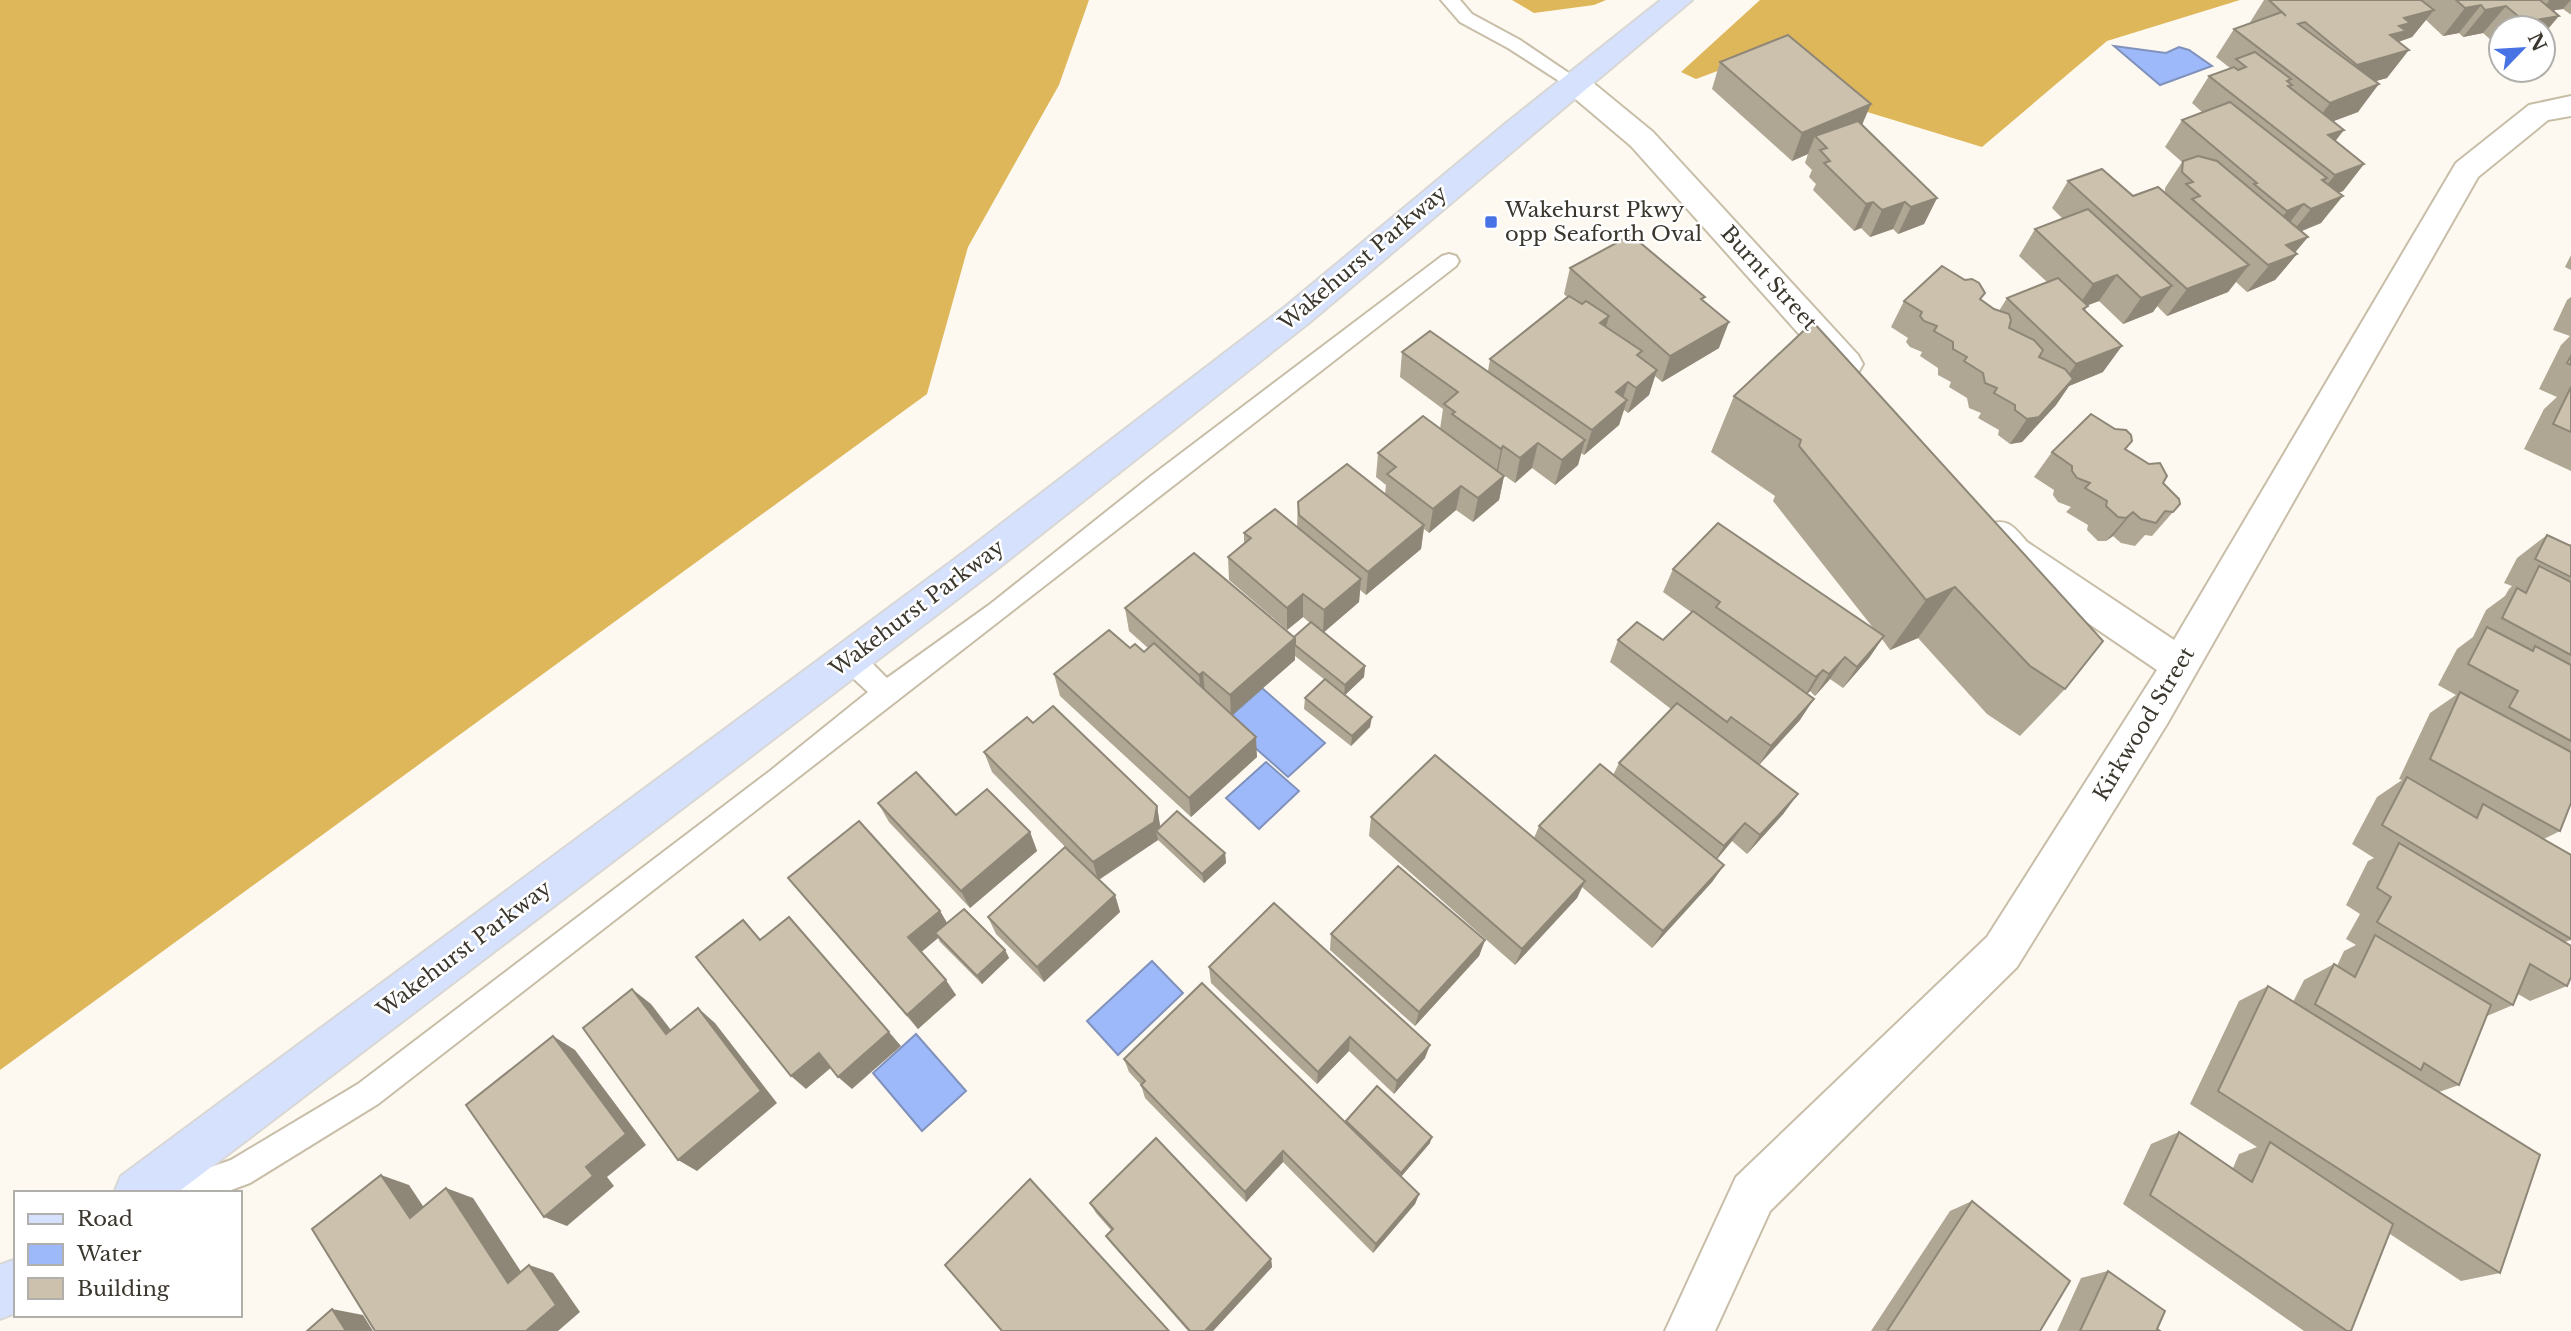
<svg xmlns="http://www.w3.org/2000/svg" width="2571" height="1331" viewBox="0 0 2571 1331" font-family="'Libre Baskerville',serif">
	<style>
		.forest { fill: #dfb75b }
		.water { fill: #9db9f9; stroke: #8092bc; stroke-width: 2 }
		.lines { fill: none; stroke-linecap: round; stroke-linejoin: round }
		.service-casing { stroke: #c8bea8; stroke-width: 4 }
		.minor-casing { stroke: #c8bea8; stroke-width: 4 }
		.primary-casing { stroke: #d8d7d5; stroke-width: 4 }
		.service { fill: #fff; fill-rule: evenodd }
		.minor { fill: #fff; fill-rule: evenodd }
		.primary { fill: #d6e2fd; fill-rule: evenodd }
		.wall { fill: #afa694 }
		.shaded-wall { fill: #8e8778 }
		.building { fill: #cbc1ac; stroke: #8e8778; stroke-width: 2 }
		.poi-dot { fill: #4873e5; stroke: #fff; stroke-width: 2.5 }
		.labels { text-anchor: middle; stroke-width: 5; stroke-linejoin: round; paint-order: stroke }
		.poi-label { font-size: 21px; fill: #3b372e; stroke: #fff; text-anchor: start }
		.street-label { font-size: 21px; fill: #3b372e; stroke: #fff }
	</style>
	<rect width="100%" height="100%" fill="#fdf9f0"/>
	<!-- forest -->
	<g class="forest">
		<path d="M0 0H1089L1059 85 968 247 927 394 0 1070Z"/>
		<path d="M1512 0H1606L1594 5 1534 13Z"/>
		<path d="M1760 0H2240L2107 41 1982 147 1864 111 1793 43 1696 79 1681 72Z"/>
	</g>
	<!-- water -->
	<g class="water">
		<path d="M2114 46 2166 53 2179 47 2189 50 2212 66 2160 85Z"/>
		<path d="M1262 688 1325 743 1288 777 1225 721Z"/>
		<path d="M1266 762 1299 791 1259 829 1226 798Z"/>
		<path d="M1152 961 1183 993 1118 1055 1087 1021Z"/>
		<path d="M916 1034 966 1091 922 1131 873 1073Z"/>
	</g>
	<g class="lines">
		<!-- service casing -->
		<g class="service-casing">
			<g id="service">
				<path d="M1441 0H1460L1472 14 1520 40 1585 84 1582 88H1570L1508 48 1460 22Z"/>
				<path d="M1449 254 1456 256 1459 261 1456 266 378 1104 250 1183 223 1193H165L169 1182 231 1160 358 1084 770 771 868 692 840 666 837 659 840 652C859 645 874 666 887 678L989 605 1151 476 1442 256Z"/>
			</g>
		</g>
		<!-- minor casing -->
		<g class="minor-casing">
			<g id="minor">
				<path d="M1576 75 1586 77 1653 132 1858 355 1863 364 1858 373 1846 376 1834 373 1631 146 1566 91 1562 84 1566 77Z"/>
				<path d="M2571 96V116L2548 120 2478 177 2167 724 2017 967 1770 1211 1715 1331H1665L1736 1177 1987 937 2157 670 2001 564 1980 535 1985 525C2008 517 2013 526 2027 542L2174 640 2456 163 2529 105Z"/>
			</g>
		</g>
		<!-- primary casing -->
		<g class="primary-casing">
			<g id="primary">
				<path d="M1661 0H1692L1310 322 997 569 177 1193H114L121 1176 971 547 1286 306 1505 124Z"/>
				<path d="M16 1259V1313L0 1319V1265Z"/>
			</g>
		</g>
		<!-- service -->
		<use href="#service" class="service"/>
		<!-- minor -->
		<use href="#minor" class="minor"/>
		<!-- primary -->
		<use href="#primary" class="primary"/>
	</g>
	<!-- wall -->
	<g class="wall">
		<path d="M2264 0H2571V14H2570L2563 9 2555 10 2543 28H2501V49L2483 33 2463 37 2459 33 2443 36 2426 20 2412 37 2398 42 2387 78 2375 81 2358 112 2333 121 2335 141 2364 164 2343 191 2338 193 2321 223 2302 231 2308 237 2295 252 2297 254 2275 280 2247 292 2236 282 2228 292 2167 316 2157 306 2153 312 2123 324 2099 301 2087 305 2085 311 2103 372 2069 386 2056 405 2022 442 2010 444 1998 435 1999 430 1978 418 1981 413 1969 408 1967 398 1949 387 1951 382 1938 375V368L1920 356 1922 352 1910 347 1906 342 1908 338 1891 327 1904 301 1981 300 1994 309 1999 311 2007 298 2047 282 2019 256 2035 229 2063 219 2052 208 2068 181 2133 196 2165 192V188L2182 162 2165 147 2182 120 2202 112 2192 103 2209 76 2230 68 2216 57 2234 29 2249 24Z"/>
		<path d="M1720 62 1862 126 1937 198 1924 224 1898 234 1893 229 1870 237 1861 228 1854 231 1813 190 1816 184 1809 177 1812 170 1805 163 1808 154 1792 161 1712 89Z"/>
		<path d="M2571 255V270L2565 267Z"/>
		<path d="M1570 268 1704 301 1719 348 1662 382 1655 376 1649 395 1628 413 1624 410 1619 425 1584 455 1581 453 1578 465 1555 485 1532 468 1515 483 1498 471 1504 476 1499 500 1473 522 1456 510 1429 533 1424 529 1421 549 1366 595 1360 590 1359 602 1324 632 1365 666 1364 677 1345 695 1370 727 1351 746 1304 709 1305 698 1325 680 1295 656V660L1232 715 1257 757 1191 817 1060 696 1054 674 1130 648 1144 652 1148 648 1129 631 1125 608 1294 637 1310 623 1303 617 1287 630 1229 580 1228 557 1244 544V533L1297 528 1298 502 1385 494 1386 485 1376 477 1378 453 1440 429 1443 409 1400 377 1402 352 1488 371 1490 359 1567 297 1564 294Z"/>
		<path d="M2571 297V471L2524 449 2544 409 2557 397 2539 389 2561 345 2570 336 2553 330 2567 300Z"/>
		<path d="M1813 322 2065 689 2020 736 1987 714 1918 638 1890 650 1882 639 1869 658 1843 688 1830 679 1815 696 1810 691 1807 694 1800 720 1759 765 1784 813 1747 854 1732 841 1717 859 1724 865 1712 882 1652 948 1582 887 1577 898 1515 965 1369 836 1371 817 1534 838 1539 826 1613 775 1619 763 1671 709 1610 662 1618 640H1663L1691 612 1663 592 1673 569 1874 629 1773 501 1775 496 1711 452 1734 396Z"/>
		<path d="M2125 449 2163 483 2180 504 2152 536 2145 535 2135 546 2121 543 2113 536 2106 541H2098L2087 530 2088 525 2066 512 2071 507 2058 502 2053 495 2054 490 2034 477 2052 452Z"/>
		<path d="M2547 535 2569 545 2571 544V803L2560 831 2544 839 2571 855V940L2565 942 2567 986 2530 1001 2518 994 2513 1005 2487 1016 2459 1085 2439 1092 2500 1273 2461 1281 2390 1234 2351 1331H2304L2123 1204 2151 1144 2179 1132 2233 1168 2239 1154 2257 1147 2190 1104 2239 1001 2268 986 2293 1002 2304 980 2334 964 2337 966 2344 951 2356 945 2346 939 2360 914 2346 905 2368 861 2374 858 2352 844 2377 797 2402 780 2399 779 2430 713 2456 695 2438 685 2457 649 2473 637 2486 610 2505 596 2509 589 2512 586 2504 583 2517 558Z"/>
		<path d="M1033 723 1157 806 1160 827 1225 853 1226 863 1204 883 1158 840 1099 880 1115 895 1120 912 1044 982 996 934 988 917 1078 860 992 772 984 752Z"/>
		<path d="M878 803 1030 832 1037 851 970 908 889 822Z"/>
		<path d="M788 878 940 911 947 923 1005 950 1009 958 982 984 940 942 938 938 921 952 956 995 918 1029Z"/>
		<path d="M1331 934 1485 940 1479 956 1415 1026 1330 950Z"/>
		<path d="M1209 967 1425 1058 1394 1094 1349 1051 1317 1084 1211 983Z"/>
		<path d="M1124 1059 1345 1122 1346 1121 1430 1143 1401 1177 1419 1194 1415 1204 1373 1253 1283 1162 1246 1202 1145 1098 1141 1085 1129 1072Z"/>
		<path d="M1972 1201 2040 1331H1871L1950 1211Z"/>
		<path d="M1090 1203 1271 1259 1272 1267 1213 1331H1188L1112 1244 1106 1236 1111 1230 1096 1213Z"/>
		<path d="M2108 1271 2157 1329 2160 1331H2057L2081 1278Z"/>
	</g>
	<!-- shaded-wall -->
	<g class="shaded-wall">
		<path d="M2548 0H2571L2563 9 2555 10 2548 18 2559 16 2543 35V28H2521L2525 22 2532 21 2549 1Z"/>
		<path d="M2481 5 2459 33 2443 36 2465 8Z"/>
		<path d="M2506 6 2483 33 2463 37 2485 10Z"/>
		<path d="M2434 10 2412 37 2398 42 2409 50 2387 78 2337 92 2357 65 2404 18Z"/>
		<path d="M2379 84 2358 112 2310 130 2330 103Z"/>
		<path d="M1871 104 1859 132 1815 136 1808 154 1792 161 1802 133Z"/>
		<path d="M2344 130 2323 157 2328 135Z"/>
		<path d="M2364 164 2343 191 2313 202 2335 175Z"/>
		<path d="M2327 178 2306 205 2304 204 2283 231 2266 238 2287 211 2322 180Z"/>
		<path d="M2343 196 2321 223 2289 236 2311 209Z"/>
		<path d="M1937 198 1924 224 1898 234 1911 207Z"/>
		<path d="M1873 202 1861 228 1854 231 1866 204Z"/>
		<path d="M1905 202 1893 229 1870 237 1882 210Z"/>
		<path d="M2308 237 2293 255 2297 254 2275 280 2247 292 2286 245Z"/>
		<path d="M2249 265 2228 292 2167 316 2187 289Z"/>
		<path d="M2117 275 2099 301 2076 310 2093 284Z"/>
		<path d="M2172 286 2153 312 2123 324 2141 298Z"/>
		<path d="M1609 316 1602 342 1600 323Z"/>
		<path d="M1729 322 1719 348 1662 382 1670 356Z"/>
		<path d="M2122 346 2103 372 2069 386 2056 405 2022 442 2010 444 2027 419 2058 390 2076 364Z"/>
		<path d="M1657 370 1649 395 1628 413 1636 388Z"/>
		<path d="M1628 382 1621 405 1627 400 1619 425 1584 455 1592 430 1616 392Z"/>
		<path d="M1585 440 1578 465 1555 485 1562 460Z"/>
		<path d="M1538 443 1532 468 1515 483 1520 458Z"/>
		<path d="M1503 446 1498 471 1496 474 1501 449Z"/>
		<path d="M1504 476 1499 500 1473 522 1478 498Z"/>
		<path d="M1461 486 1456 510 1429 533 1433 509Z"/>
		<path d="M2133 512 2113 536 2106 541 2126 518Z"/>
		<path d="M1424 525 1421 549 1366 595 1368 572Z"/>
		<path d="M1361 579 1359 602 1323 633 1324 610Z"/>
		<path d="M1955 587 1918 638 1890 650 1926 600Z"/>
		<path d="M1303 594V617L1287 630V608Z"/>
		<path d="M1884 636 1869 658 1843 688 1857 667Z"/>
		<path d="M1295 638V660L1231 716 1230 695Z"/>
		<path d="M1845 657 1830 679 1815 696 1829 674Z"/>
		<path d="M1365 666 1364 677 1344 696 1345 685Z"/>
		<path d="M1823 670 1810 691 1803 699 1816 677Z"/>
		<path d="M1203 672 1205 693 1201 696 1199 675Z"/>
		<path d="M1814 699 1800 720 1758 766 1771 746Z"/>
		<path d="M1372 717 1370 727 1351 746 1352 736Z"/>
		<path d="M1256 737 1257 757 1191 817 1189 798Z"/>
		<path d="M1798 794 1784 813 1747 854 1760 835Z"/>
		<path d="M1157 806 1160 825 1159 834 1156 831 1158 840 1098 880 1093 862Z"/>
		<path d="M1745 823 1732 841 1712 865 1724 846Z"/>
		<path d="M1030 832 1037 851 970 908 961 891Z"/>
		<path d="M1225 853 1226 863 1204 883 1202 874Z"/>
		<path d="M1724 865 1712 882 1652 948 1663 931Z"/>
		<path d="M1585 881 1577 898 1515 965 1522 949Z"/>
		<path d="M1115 895 1120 912 1044 982 1037 967Z"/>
		<path d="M940 911 950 928 935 933 938 938 919 954 908 937Z"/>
		<path d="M1485 940 1479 956 1415 1026 1419 1012Z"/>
		<path d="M1005 950 1009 958 982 984 977 976Z"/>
		<path d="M946 980 956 995 918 1029 907 1015Z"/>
		<path d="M632 989 651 1004 684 1047 666 1034Z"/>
		<path d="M698 1008 715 1023 777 1103 697 1171 678 1160Z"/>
		<path d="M889 1032 901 1046 852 1089 838 1077Z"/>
		<path d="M553 1036 575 1050 646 1145 607 1177 614 1186 567 1226 544 1217 586 1167Z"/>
		<path d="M1350 1037 1349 1051 1317 1084 1318 1072Z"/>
		<path d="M1430 1045 1425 1058 1394 1094 1397 1081Z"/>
		<path d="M819 1053 833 1066 806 1089 791 1076Z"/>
		<path d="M1432 1137 1430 1143 1399 1179 1401 1173Z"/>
		<path d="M1283 1151V1162L1246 1202 1245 1192Z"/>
		<path d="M381 1175 409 1185 437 1227 410 1218Z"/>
		<path d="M446 1188 473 1198 533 1290 508 1283Z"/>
		<path d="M1419 1194 1415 1204 1373 1253 1376 1244Z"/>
		<path d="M1271 1259 1272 1267 1213 1331H1205Z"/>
		<path d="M529 1265 553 1273 580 1312 558 1331H526Z"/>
		<path d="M332 1309 363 1315 373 1331H346Z"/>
	</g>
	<!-- building -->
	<g class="building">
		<path d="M2269 0H2421L2434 10 2404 18 2410 23 2399 26 2406 31 2390 35 2409 50 2357 65 2305 22 2298 24 2379 84 2330 103 2234 29 2282 12 2286 16Z"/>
		<path d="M2456 0H2540L2559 16 2525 22 2506 6 2485 10 2481 5 2465 8Z"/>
		<path d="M1788 35 1871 104 1802 133 1720 62Z"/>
		<path d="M2255 52 2291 79 2287 81 2292 85 2288 86 2344 130 2328 135 2364 164 2335 175 2209 76 2234 67 2238 70 2246 67 2236 59Z"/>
		<path d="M2230 102 2327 178 2322 180 2343 196 2311 209 2304 204 2287 211 2254 184 2257 183 2182 120Z"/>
		<path d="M1858 121 1937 198 1911 207 1905 202 1882 210 1873 202 1866 204 1824 163 1830 161 1820 150 1827 148 1815 136Z"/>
		<path d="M2198 156 2217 161 2308 237 2286 245 2297 254 2268 265 2192 199 2200 196 2186 184 2193 182 2182 172 2183 161Z"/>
		<path d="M2102 169 2133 196 2158 187 2249 265 2187 289 2068 181Z"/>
		<path d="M2088 209 2172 286 2141 298 2117 275 2093 284 2035 229Z"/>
		<path d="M1631 235 1705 297 1701 299 1729 322 1670 356 1570 268Z"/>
		<path d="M1942 266 1965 280 1972 279 1979 283 1985 293 1980 299 1994 309 2009 314 2011 320 2009 328 2034 340 2043 350 2039 357 2065 369 2073 379 2039 417 2027 419 2015 410V405L1994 393 1997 388 1985 383 1983 373 1964 361 1967 357 1953 349V342L1934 331 1937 326 1924 321 1920 316 1922 312 1904 301Z"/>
		<path d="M2058 278 2088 306 2083 309 2122 346 2076 364 2007 298Z"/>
		<path d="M1569 296 1582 304 1586 301 1609 316 1600 323 1642 351 1637 355 1657 370 1636 388 1628 382 1616 392 1627 400 1592 430 1490 359Z"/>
		<path d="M1813 322 2103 641 2065 689 2030 666 1955 587 1926 600 1799 446 1801 440 1734 396Z"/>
		<path d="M1430 331 1585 440 1562 460 1538 443 1520 458 1503 446 1501 449 1452 414 1455 412 1444 404 1458 392 1402 352Z"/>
		<path d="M2571 356V365L2567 363Z"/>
		<path d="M2571 387V432L2553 424Z"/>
		<path d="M2091 414 2115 429 2126 430 2131 435 2132 441 2125 449 2149 464 2160 463 2167 476 2163 483 2179 499 2180 504 2173 512 2165 511 2156 523 2141 519 2133 512 2126 518 2118 517 2106 506 2107 501 2085 488 2090 483 2077 478 2072 471V466L2052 452Z"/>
		<path d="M1423 416 1504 476 1478 498 1461 486 1433 509 1387 474 1396 467 1378 453Z"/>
		<path d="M1347 464 1424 525 1368 572 1299 515 1298 502Z"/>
		<path d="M1275 509 1361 579 1324 610 1303 594 1287 608 1228 557 1251 538 1244 533Z"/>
		<path d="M1718 523 1884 636 1857 667 1845 657 1829 674 1823 670 1816 677 1716 607 1720 602 1673 569Z"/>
		<path d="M2547 535 2571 546V577L2535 559Z"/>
		<path d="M1194 553 1295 638 1230 695 1203 672 1199 675 1125 608Z"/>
		<path d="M2539 566 2571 582V655L2502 618 2517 588 2526 593Z"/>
		<path d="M1693 611 1814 699 1771 746 1731 717 1727 722 1618 640 1637 622 1663 640Z"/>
		<path d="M1311 622 1365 666 1345 685 1295 645V638L1294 637Z"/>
		<path d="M2487 627 2533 651 2535 646 2571 665V741L2509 707 2518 691 2468 664Z"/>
		<path d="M1109 630 1130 648 1135 644 1144 652 1154 643 1256 737 1189 798 1054 674Z"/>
		<path d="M1325 679 1372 717 1352 736 1305 698Z"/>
		<path d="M2460 692 2571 752V803L2560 831 2430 759Z"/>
		<path d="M1677 703 1798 794 1760 835 1745 823 1724 846 1619 763Z"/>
		<path d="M1053 706 1157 806 1154 822 1093 862 984 752 1027 717 1033 723Z"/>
		<path d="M1435 755 1585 881 1522 949 1371 817Z"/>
		<path d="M1600 764 1724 865 1663 931 1539 826Z"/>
		<path d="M916 772 956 815 987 789 1030 832 961 891 878 803Z"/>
		<path d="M2407 777 2477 818 2483 804 2571 855V939L2382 825Z"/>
		<path d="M1177 811 1225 853 1202 874 1156 831Z"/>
		<path d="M859 821 940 911 908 937 946 980 907 1015 788 878Z"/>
		<path d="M2399 843 2571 946V977L2567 986 2530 964 2513 1005 2377 922 2391 897 2377 888Z"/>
		<path d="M1065 847 1115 895 1037 967 988 917Z"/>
		<path d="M1398 866 1485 940 1419 1012 1331 934Z"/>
		<path d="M1274 903 1430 1045 1397 1081 1350 1037 1318 1072 1209 967Z"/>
		<path d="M964 909 1005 950 977 976 935 933Z"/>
		<path d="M789 917 889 1032 838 1077 819 1053 791 1076 696 957 743 920 760 940Z"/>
		<path d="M2375 935 2491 1005 2459 1085 2424 1063 2421 1070 2315 1004 2334 964 2355 977Z"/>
		<path d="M1202 983 1419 1194 1376 1244 1283 1151 1245 1192 1141 1085 1145 1081 1124 1059Z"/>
		<path d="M2268 986 2540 1155 2500 1273 2218 1091Z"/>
		<path d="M632 989 666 1034 698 1008 761 1091 678 1160 583 1028Z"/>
		<path d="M553 1036 626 1134 586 1167 593 1176 544 1217 466 1105Z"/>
		<path d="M1377 1086 1432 1137 1401 1173 1346 1121Z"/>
		<path d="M2179 1132 2252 1182 2270 1142 2393 1224 2351 1331H2347L2150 1195Z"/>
		<path d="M1156 1138 1271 1259 1205 1331H1190L1106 1236 1113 1229 1090 1203Z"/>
		<path d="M381 1175 410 1218 446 1188 508 1283 529 1265 556 1305 526 1331H375L312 1229Z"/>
		<path d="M1030 1179 1169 1331H1002L945 1265Z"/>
		<path d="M1972 1201 2070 1281 2040 1331H1887Z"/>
		<path d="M2108 1271 2165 1311 2157 1329 2160 1331H2080Z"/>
		<path d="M332 1309 346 1331H307Z"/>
	</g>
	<!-- markers -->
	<rect class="poi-dot" x="1484" y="215" width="14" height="14" rx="3.5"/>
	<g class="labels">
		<!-- poi labels -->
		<g class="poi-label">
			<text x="1505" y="217">Wakehurst Pkwy<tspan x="1505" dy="24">opp Seaforth Oval</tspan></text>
		</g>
		<!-- street labels -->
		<g class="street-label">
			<text transform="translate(1363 258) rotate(-40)" y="7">Wakehurst Parkway</text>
			<text transform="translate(1769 278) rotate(48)" y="7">Burnt Street</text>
			<text transform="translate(917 608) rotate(-37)" y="7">Wakehurst Parkway</text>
			<text transform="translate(2144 724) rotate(-59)" y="7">Kirkwood Street</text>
			<text transform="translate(464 949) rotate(-37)" y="7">Wakehurst Parkway</text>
		</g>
	</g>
	<!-- legend -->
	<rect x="14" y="1191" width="228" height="126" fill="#ffffff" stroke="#b1afab" stroke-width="2"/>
	<rect x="28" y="1214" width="35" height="10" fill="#d6e2fd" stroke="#b1afab" stroke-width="2"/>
	<text x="77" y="1226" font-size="21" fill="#3b372e">Road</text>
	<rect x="28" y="1244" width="35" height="21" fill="#9db9f9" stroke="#b1afab" stroke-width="2"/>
	<text x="77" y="1261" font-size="21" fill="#3b372e">Water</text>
	<rect x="28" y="1278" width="35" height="21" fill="#cbc1ac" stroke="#b1afab" stroke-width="2"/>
	<text x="77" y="1296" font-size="21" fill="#3b372e">Building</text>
	<!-- north arrow -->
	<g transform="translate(2522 49) rotate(65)"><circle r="33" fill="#ffffff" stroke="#b1afab" stroke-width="2"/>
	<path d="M0-5L12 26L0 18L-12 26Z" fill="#4873e5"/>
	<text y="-10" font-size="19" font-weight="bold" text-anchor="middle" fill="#3b372e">N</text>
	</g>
</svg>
